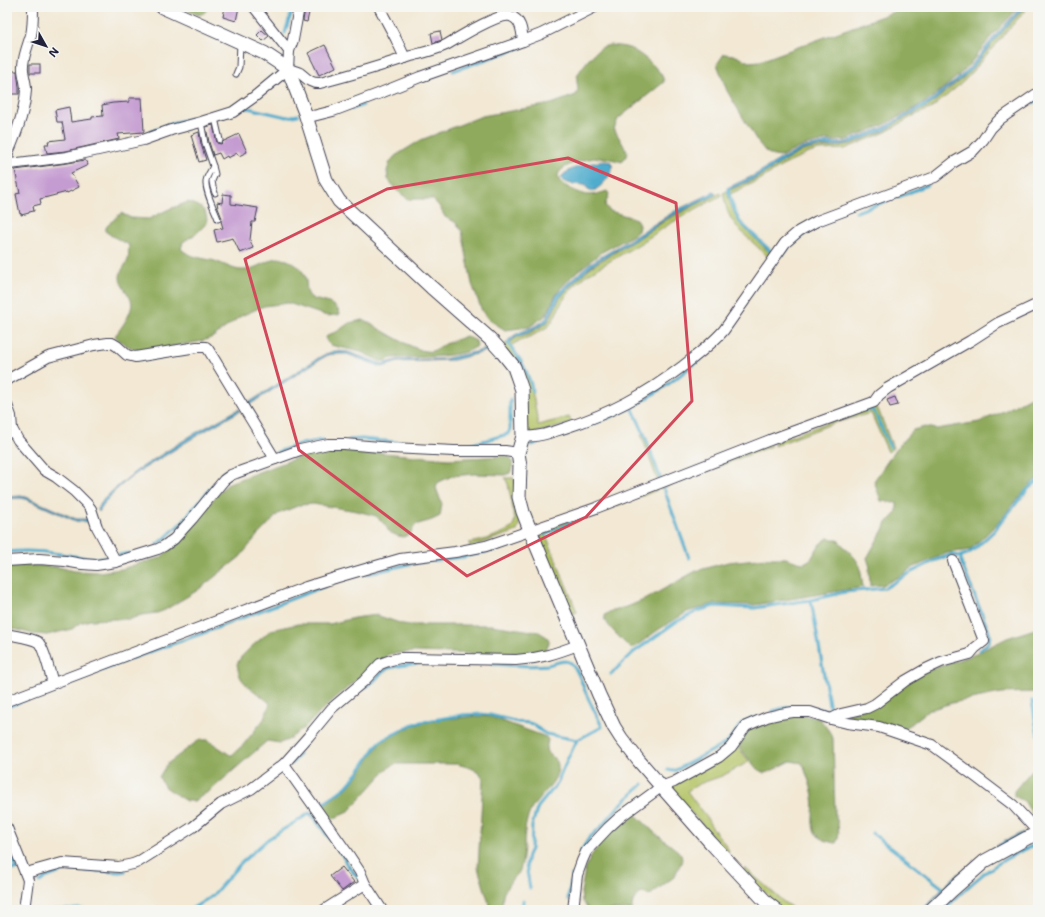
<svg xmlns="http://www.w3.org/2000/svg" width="1045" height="917" viewBox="0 0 1045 917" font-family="'Shantell Sans',sans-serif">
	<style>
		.green { fill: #b4c466; stroke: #6b7350 }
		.forest { fill: #8faa5b; stroke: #58664b }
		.water { fill: #4faccd; stroke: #386784 }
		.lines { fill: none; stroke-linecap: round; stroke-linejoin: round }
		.stream { stroke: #4faccd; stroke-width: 3 }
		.building { fill: #c59cd1 }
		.service-casing { stroke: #414052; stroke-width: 7 }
		.minor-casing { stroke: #414052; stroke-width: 12 }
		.tertiary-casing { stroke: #414052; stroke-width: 15 }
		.service { stroke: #fff; stroke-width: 5 }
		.minor { stroke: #fff; stroke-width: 10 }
		.tertiary { stroke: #fff; stroke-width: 13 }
		.marked { fill: none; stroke: #d1495b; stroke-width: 3; stroke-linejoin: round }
	</style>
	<rect width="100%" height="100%" fill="#f6f6f2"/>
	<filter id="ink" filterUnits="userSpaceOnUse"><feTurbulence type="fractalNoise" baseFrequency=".025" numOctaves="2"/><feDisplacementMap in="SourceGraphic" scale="8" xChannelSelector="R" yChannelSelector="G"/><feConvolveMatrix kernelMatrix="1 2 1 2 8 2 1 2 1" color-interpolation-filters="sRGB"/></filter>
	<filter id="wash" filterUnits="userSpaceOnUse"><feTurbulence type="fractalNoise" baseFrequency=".012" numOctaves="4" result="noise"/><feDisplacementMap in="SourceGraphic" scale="16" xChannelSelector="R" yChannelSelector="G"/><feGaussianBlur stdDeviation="0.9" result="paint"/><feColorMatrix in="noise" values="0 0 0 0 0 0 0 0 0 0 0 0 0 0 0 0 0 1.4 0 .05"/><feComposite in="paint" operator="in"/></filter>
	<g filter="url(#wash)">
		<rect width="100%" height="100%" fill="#f2e8d4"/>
		<!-- green -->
		<g class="green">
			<path d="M1025 7H1028L964 81 932 108 913 116 886 132 845 149 819 150 806 154 799 158 782 166 758 181 728 195 730 203 739 223 773 256 769 258 767 256C755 244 739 232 730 217 726 210 725 201 723 193L756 179 781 163 803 151 817 148 834 147 851 144 886 130 899 121 930 105 947 91 962 79 972 69 996 39Z"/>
			<path d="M720 193 721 196 694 210 668 225 641 243 588 274 571 289 562 302 553 320 549 326 532 336 521 340 510 346C515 354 521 361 525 370 533 387 535 406 538 425L569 417 572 423 531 434 528 430 503 345 508 343 509 344 516 338 530 333 548 322 550 319 559 299 568 288 591 267 637 239 668 219Z"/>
			<path d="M870 407H875L878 409 893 448 888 452 871 413 834 423 774 446V442Z"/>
			<path d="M644 431 662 481 657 479 641 434Z"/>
			<path d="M769 444 771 446 660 489V486Z"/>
			<path d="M505 478H514L520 521 517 531 470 547 469 543C484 541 499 535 512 528L515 520 508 484Z"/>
			<path d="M655 488 657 490 580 520 546 535 577 612 571 615 540 538 543 530Z"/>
			<path d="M735 744 749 761 747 763 722 776 699 784 687 791 703 813C708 817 708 822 712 827 717 835 725 842 729 851L727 852 669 788Z"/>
			<path d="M745 868 784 902 795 910H784L780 907 743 870Z"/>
		</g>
		<!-- forest -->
		<g class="forest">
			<path d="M181 7H210L204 13 199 15Z"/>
			<path d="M899 7H1019L991 37 969 65 958 76 929 100 884 125 846 140 835 141 828 140 803 146 780 157 774 156 766 152 757 141 727 91 717 64 724 54 734 55 749 62 760 61 896 11Z"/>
			<path d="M610 45C616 46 623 46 629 48 639 52 664 71 664 82L618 119 614 129 628 153 622 162C615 160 605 157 598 158 589 158 557 165 558 177 558 185 581 194 588 195 595 195 601 193 607 191L609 194 605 205 608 209 610 211 633 218 636 219 638 222 639 226 638 231 632 236 602 252 574 274 560 289 554 298 549 310 544 317 529 327 505 330 488 319 482 311 472 284 462 231 455 222 445 217 439 206 432 199H408L395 189 388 179 387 171 390 162 395 156 421 140 482 116 551 104 576 95C580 89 576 84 577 77 578 71 595 51 601 48 604 46 607 46 610 45Z"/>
			<path d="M188 202C201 206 207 209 207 223L197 233 183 242 181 249C191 258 203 258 215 261 224 264 235 271 244 270 254 270 271 258 278 258 281 258 285 260 287 260 295 263 302 269 305 276 308 283 304 293 312 298 314 300 319 300 321 301 328 302 338 306 340 314L338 315 327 316 288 303 264 306 241 316 213 337 203 341 142 352C132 348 122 344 115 336 121 328 135 310 131 300 128 292 120 286 120 277 120 271 125 266 128 260 129 256 128 250 129 245L112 236 105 231 107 226 121 213 131 218 149 219 167 210Z"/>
			<path d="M363 320C377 326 418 355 432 351 436 350 439 347 443 345 450 342 458 339 466 336L476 341 477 346C462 359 412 357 391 358L385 361H380L361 352 330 345 327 342 326 337 328 335 338 331 349 323Z"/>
			<path d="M1038 393V479L1035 480 1011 506 1001 520 970 550 947 553 912 568 904 574 883 585 870 586 869 570 870 567 867 558 888 521 897 512V503L881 501 874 481 898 446 913 430 925 427 936 429 979 422 1006 410Z"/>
			<path d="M339 449 449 459 506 456C515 458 513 467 510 473L505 475 474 474 452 476 439 482 437 484 436 488 442 504 440 516 432 520 415 525 411 533 404 537 398 536 389 532 386 526 376 516 357 511 313 504 300 505 278 514 256 537 240 557 198 590 165 610 157 613 141 615 131 619H114L90 620 80 623 72 629 47 635 33 634 7 627V564H21L58 567 75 571 99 572 122 569 137 564 160 558 180 541 193 526 218 493 229 483 305 455Z"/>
			<path d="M828 538 838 540 855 558 860 566 863 587 754 605 714 604 687 612 658 630 632 649C628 647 606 624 605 620 604 617 605 616 606 614L613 610 627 607 646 599 696 571 728 562 767 558H786L798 562 804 563 811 559 820 544Z"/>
			<path d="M376 615 403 624 410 625H491L539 632 547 637 549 640V643L546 649 540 653 524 655 414 652 389 654 334 699 305 727 288 740 280 743 267 741 211 790 194 801H186L178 796 164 786 159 777 167 764 199 740H208L230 755H232L244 744 264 719 270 704C262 694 244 688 239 674 238 671 238 668 237 664L241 657 250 648 271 630 298 624H330L354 618Z"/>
			<path d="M1038 628V692L1001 693 952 703 929 710 910 725 902 730 839 717 855 712 920 673 973 655 1007 638Z"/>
			<path d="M797 714 820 719 829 731 833 738 835 814C838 822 841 835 836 843 833 843 830 842 827 841 805 834 816 814 813 797 812 787 807 777 804 767L802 763 791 761 769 772 764 773 757 769 736 743 742 734 758 723Z"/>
			<path d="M479 716 491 717 546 737 548 740 546 750C549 756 558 758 558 766 559 783 536 798 530 812 521 830 527 851 520 870 519 874 515 876 512 879 511 881 503 893 503 895 502 899 503 905 502 910H491L478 868 483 778 479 772 471 768 457 764H395L390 767 384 772 348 812 332 819 325 814 321 808 323 805 347 788 359 774 373 753 381 742 412 726 422 723 444 719Z"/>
			<path d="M1036 767 1038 768V822L1035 821 1031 812 1024 801 1014 796V791L1032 770Z"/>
			<path d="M634 813 656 834 678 851 681 855 682 859 681 863 674 877 650 895 642 893C634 897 632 901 632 910H589L582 901 581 892 585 870 591 856 601 843 626 816Z"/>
		</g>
		<!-- water -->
		<g class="water">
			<path d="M1021 7H1024L996 39 972 69 961 79 946 90 930 105 899 121 886 130 852 143 835 146 818 147 803 150 781 163 756 178 728 190 727 188 755 175 779 160 795 152 802 148 829 142 836 143 846 142 851 140 885 127 920 106 929 102 945 88 954 82 970 67 994 37Z"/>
			<path d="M602 161 612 162C615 172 602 187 593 191L588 189 585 185C576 184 566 185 561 178 566 168 591 163 602 161Z"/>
			<path d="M714 192 716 195 667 218 640 237 600 260 590 267 568 288 559 299 547 322 530 332 516 337 512 340 509 344 507 342C516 329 537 330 547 317L556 296 565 286 589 264 634 237 675 211Z"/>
			<path d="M485 349 487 351 454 360 398 362 382 367 347 354H334L328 355 319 360 249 405 248 403 320 357 326 354 334 351 348 352 382 364 398 360 444 359 479 351Z"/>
			<path d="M239 409 240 411C215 425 190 439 166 455 141 470 114 485 99 512L97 510 103 500 110 493 136 471 192 435Z"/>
			<path d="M21 496 26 497 76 519H85L92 518 93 520 84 522 76 521 26 499 20 498 7 499V497Z"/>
			<path d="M1023 832 1024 833 963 872 954 880 924 910H922L953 878 962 871 994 847Z"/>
		</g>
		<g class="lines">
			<!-- stream -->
			<g class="stream">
				<path d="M285 33 293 7"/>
				<path d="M453 71 522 47"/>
				<path d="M1033 103 1038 99"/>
				<path d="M245 108H248L287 117 298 115"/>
				<path d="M352 109 363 105"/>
				<path d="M147 133C158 129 168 124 180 121 197 117 221 114 236 104"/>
				<path d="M730 188 728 189C731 201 734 212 740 222L775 255"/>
				<path d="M856 212 906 194 927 185"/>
				<path d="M792 244 805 233"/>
				<path d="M783 254 787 249"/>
				<path d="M509 342 508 343C521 359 528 372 533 392"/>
				<path d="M632 407 645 436 661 480"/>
				<path d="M864 410C869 409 872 409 875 413L890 447"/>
				<path d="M349 440 362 439 417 444"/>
				<path d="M532 445C565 433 599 424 630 408 653 396 680 376 700 359"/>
				<path d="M447 446 469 445 508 434 510 429V400"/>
				<path d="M277 452 301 444 323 440"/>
				<path d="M665 485 663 486 689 558"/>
				<path d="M545 535 578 519"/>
				<path d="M157 544 163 540 182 522 224 472 229 469 267 456"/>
				<path d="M7 552C24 550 43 551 60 554 76 556 90 559 106 558"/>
				<path d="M119 555 129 553"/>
				<path d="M961 556V562L990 634 989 642 980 650"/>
				<path d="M367 574 414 563 463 557 494 550 513 544"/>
				<path d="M811 600 830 710"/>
				<path d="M492 664C511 665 529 667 548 665 554 664 565 658 571 663 578 669 582 683 585 691 590 703 597 715 602 727L577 740 567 760 557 784 538 807 536 812 532 826 531 849 528 855 526 865 530 888"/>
				<path d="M611 674 634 652 676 622 698 611 714 606 754 608 811 600 845 592 885 588 910 573 934 561 951 555 961 556 967 554 972 551 980 544 994 531 1028 489 1038 481"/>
				<path d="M361 690 374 681 382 672 389 668 399 666 419 663"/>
				<path d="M1032 701 1038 735"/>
				<path d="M853 706 869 702"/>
				<path d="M7 707 135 657 201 634 325 586"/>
				<path d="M773 711C785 707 795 705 808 707 819 708 829 712 840 710"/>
				<path d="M292 764 299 754"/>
				<path d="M668 770 673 771 678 769 685 765 706 754 728 742 741 724 745 721 753 718"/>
				<path d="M321 805 346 787 358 773 377 745 381 741 411 725 421 722 463 715 480 714 490 715 518 722 529 723 534 725 541 731 546 734 577 740"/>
				<path d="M872 833 944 889"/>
				<path d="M7 844 17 869 7 870"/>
				<path d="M581 851 589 838 602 826 620 805 643 784"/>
				<path d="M40 882 45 878 66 870 121 872 125 871"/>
				<path d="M568 899 572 875"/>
				<path d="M54 910 81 909 88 910"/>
				<path d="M190 910 212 896 241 863 268 839 310 813 343 856 346 863 358 878"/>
				<path d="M523 910V901"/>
				<path d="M944 910C974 880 997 859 1038 844"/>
			</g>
		</g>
		<g id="blocks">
			<!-- building -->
			<g class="building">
				<path d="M225 7H239L236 21 223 17Z"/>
				<path d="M305 7 310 8 307 22 303 21Z"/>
				<path d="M262 30 269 36 263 41 257 35Z"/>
				<path d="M440 31 442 40 433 43 431 33Z"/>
				<path d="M325 45 336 67 319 75 308 53Z"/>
				<rect x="30" y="64" width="10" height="9"/>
				<path d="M13 71H17L19 87V94H7V74L13 73Z"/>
				<path d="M129 98H142L144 132 118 134 119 139 66 151 47 153 45 144H49L48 141 65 139 62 122H57L55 110 69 107 71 122 92 119V117L103 116 102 105 113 103 129 102Z"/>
				<path d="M213 125 217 143 221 144 224 141 239 134 247 152 239 156 237 153 228 158 227 156 222 159 219 153 213 155 209 142 206 127Z"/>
				<path d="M199 132 201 144 206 160 199 162 191 135Z"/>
				<path d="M85 160 88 165 71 173 79 187 67 193V192L40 199 41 204 33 206 34 211 29 212V213L21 215V213L20 214 16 194 20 193 15 170 68 163Z"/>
				<path d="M223 194 231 195V204L258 208 255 222H252L250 240 253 248 240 253 233 238 217 242 214 230 223 228 221 221 222 218 218 208 217 202 222 203Z"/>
				<path d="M895 397 898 405 890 407 887 400Z"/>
				<path d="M342 867 354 882 342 891 330 876Z"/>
			</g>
		</g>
	</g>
	<g filter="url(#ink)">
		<use href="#blocks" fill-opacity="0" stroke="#414052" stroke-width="1"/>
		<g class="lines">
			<!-- service casing -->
			<g class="service-casing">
				<g id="service">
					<path d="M236 74 239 67 240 43"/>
					<path d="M215 118 217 127 220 140"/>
					<path d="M201 122 205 143 213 166C211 171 207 175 206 181 205 192 214 208 218 219"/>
					<path d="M213 166 215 174 212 181 213 187 215 193"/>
				</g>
			</g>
			<!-- minor casing -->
			<g class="minor-casing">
				<g id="minor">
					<path d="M379 7 396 39 405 58"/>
					<path d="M289 51 293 40 299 7"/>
					<path d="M288 69C292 70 296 71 300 73 306 78 311 84 320 83 350 75 381 66 411 56 422 53 435 50 446 45 458 38 498 13 510 16 521 19 522 31 523 41"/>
					<path d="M305 113 313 116 333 111 378 94 420 77 523 41 541 34 595 7"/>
					<path d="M7 155C16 135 25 112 26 89 26 81 22 73 23 65 24 54 28 45 31 35 33 26 33 16 33 7"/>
					<path d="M7 166 10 164 67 157 143 140 171 130 201 122 233 112 254 97 288 69 289 51 254 7"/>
					<path d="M7 380 48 357 94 345 108 343H112L117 346 127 355 135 357 197 347H206L208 349 275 459"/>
					<path d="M7 405 11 416 12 429 8 433"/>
					<path d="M12 429 18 440 44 470 56 477 74 491 87 504 91 509 97 527 116 562"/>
					<path d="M523 436C537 438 552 432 565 428 611 413 645 395 683 366 698 354 712 344 724 330L785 243 799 231 817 221 935 177 954 162 973 151 983 140 991 128 1000 119 1038 93"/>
					<path d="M7 561 39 559 65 561 82 564 96 565 116 562 158 549 164 546 174 539 192 519 224 480 231 475 236 473 300 450 328 444H344L392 448 454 451H505L518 453"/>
					<path d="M7 634C15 636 32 638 38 642 44 647 50 674 53 683"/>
					<path d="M7 701 306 587 338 577 400 559 455 552 486 546 596 508 770 440 874 402 879 395 888 388 970 341 998 323 1038 304"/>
					<path d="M831 719 841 714 867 708 875 704 905 681 924 670 941 662 970 654 975 648 984 641 953 561"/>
					<path d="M284 764 350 857 360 872 365 884 382 910"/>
					<path d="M7 828 28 880 24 910"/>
					<path d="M26 873 62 863 119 867 133 864 138 862 193 827 221 804 251 789 284 764 308 737 332 708 364 681 380 664 391 660 400 658H410L516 660C539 659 557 653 578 645"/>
					<path d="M324 910 365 884"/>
					<path d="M573 910 577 875 582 861 586 852 591 846 608 828 620 817 661 787 674 782 719 757 731 747 746 726 767 717 780 714 793 712H810L831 719 847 723 879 727 891 731 932 745 976 777 1013 805 1038 832"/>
				</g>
			</g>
			<!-- tertiary casing -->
			<g class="tertiary-casing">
				<g id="tertiary">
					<path d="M162 7 220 33 264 53 288 69 305 113 326 180 339 201 431 287 490 339 502 352 514 367 522 390 523 436 518 453 520 466 519 497 523 512 530 530 599 695 614 727 621 738 639 761 711 843 767 903 776 910"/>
					<path d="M931 910 952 890 985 861 1027 838 1038 834"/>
				</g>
			</g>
			<!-- service -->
			<use href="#service" class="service"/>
			<!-- minor -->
			<use href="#minor" class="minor"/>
			<!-- tertiary -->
			<use href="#tertiary" class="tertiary"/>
		</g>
	</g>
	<!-- marked area -->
	<path class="marked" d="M568 158 676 203 692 401 586 517 467 576 299 450 245 259 387 189Z"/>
	<!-- margin -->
	<rect width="1045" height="917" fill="none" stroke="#f6f6f2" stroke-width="24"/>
	<!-- north arrow -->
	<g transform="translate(46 46) rotate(129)" stroke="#f6f6f2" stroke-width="3" paint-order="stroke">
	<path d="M0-3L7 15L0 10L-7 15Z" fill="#22223b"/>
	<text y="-6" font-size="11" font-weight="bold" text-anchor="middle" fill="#22223b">N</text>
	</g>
</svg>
